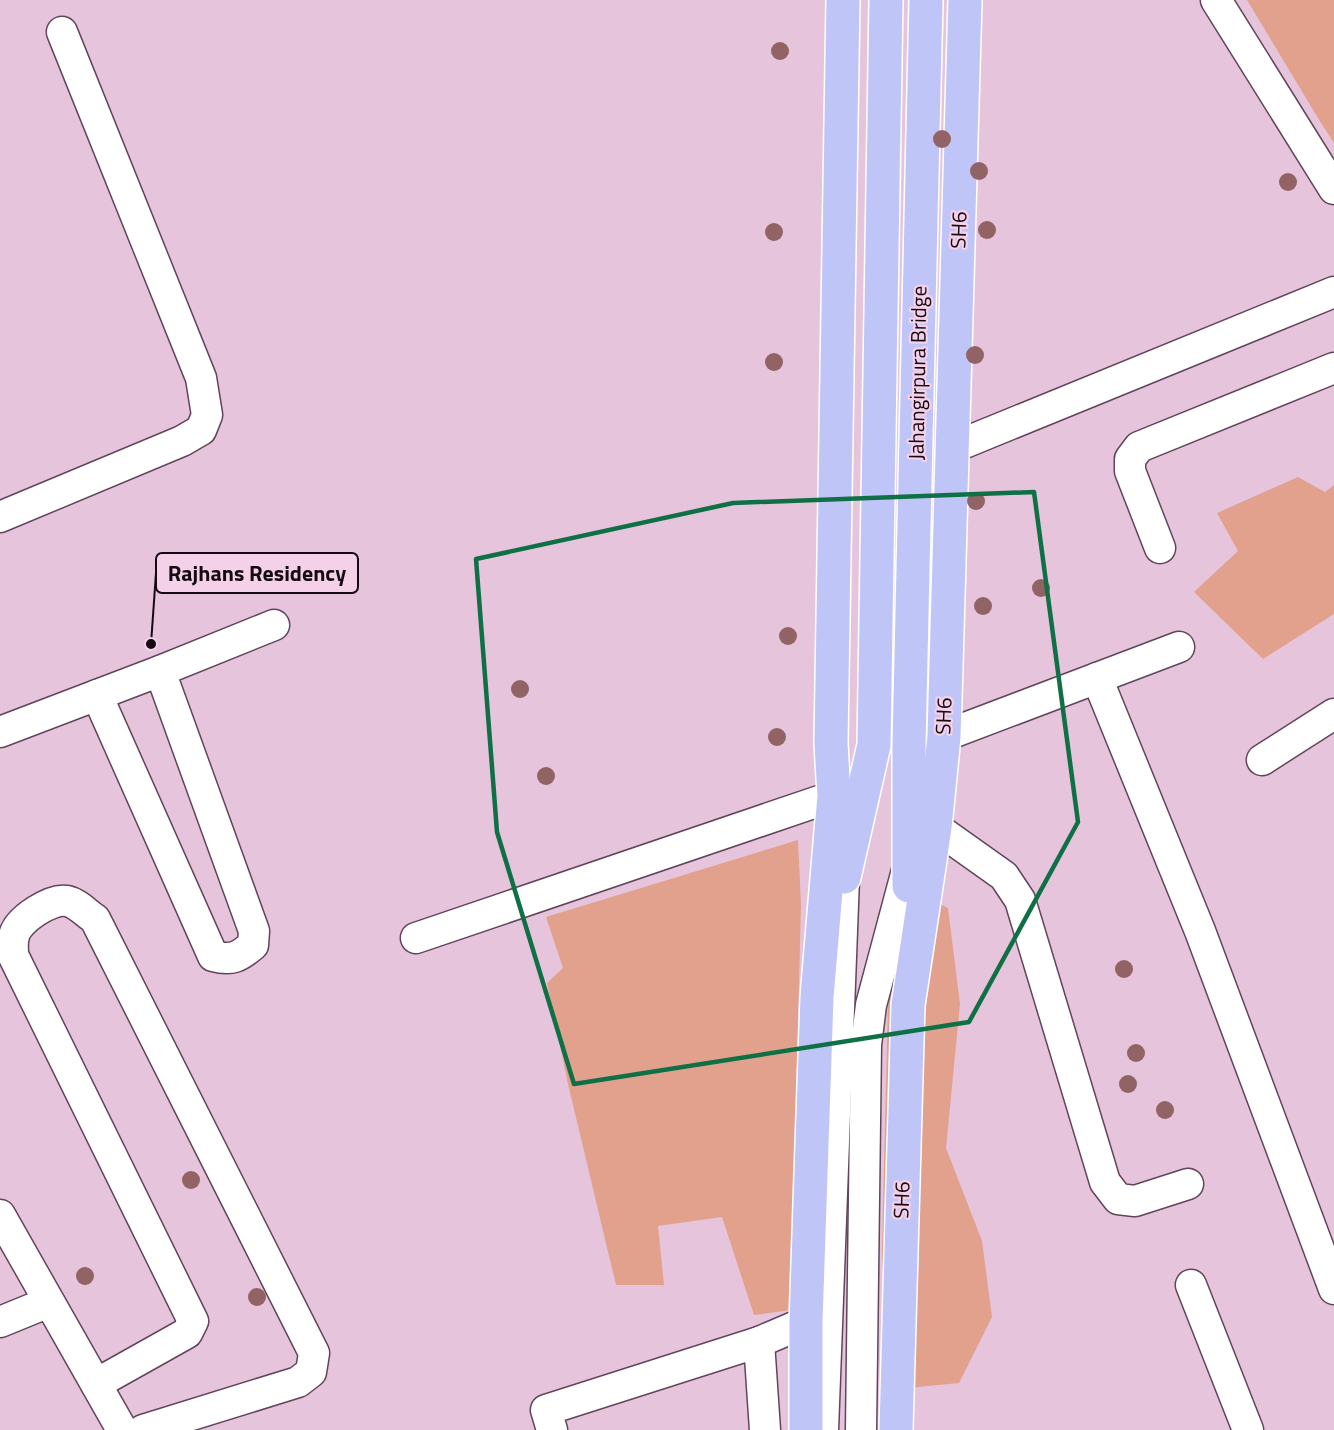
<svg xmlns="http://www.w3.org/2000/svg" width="1334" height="1430" viewBox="0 0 1334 1430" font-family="'Titillium Web',sans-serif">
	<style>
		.green { fill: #e2a18d }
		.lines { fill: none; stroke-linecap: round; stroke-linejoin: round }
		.minor-casing { stroke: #62455a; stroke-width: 33 }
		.major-casing { stroke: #fff; stroke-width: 36 }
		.minor { stroke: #fff; stroke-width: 30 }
		.major { stroke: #bfc5f7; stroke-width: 33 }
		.tree { fill: #916364 }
		.marked { fill: none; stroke: #0f7046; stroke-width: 4.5; stroke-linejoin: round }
		.labels { text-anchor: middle; stroke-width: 4.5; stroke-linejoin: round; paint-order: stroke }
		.street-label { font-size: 21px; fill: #150a12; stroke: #f4d1e8 }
		.leader { fill: none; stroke: #150a12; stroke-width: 2 }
		.callout-dot { fill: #150a12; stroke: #f4d1e8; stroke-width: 2 }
		.callout { fill: #f4d1e8; stroke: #150a12; stroke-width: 2 }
		.callout-label { font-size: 22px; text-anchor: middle; font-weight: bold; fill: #150a12 }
	</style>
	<rect width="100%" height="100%" fill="#e6c4db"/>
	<!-- green -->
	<g class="green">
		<path d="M1247 0H1334V143L1321 123Z"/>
		<path d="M1298 477 1325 492 1334 485V614L1263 659 1194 592 1238 551 1217 513Z"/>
		<path d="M798 840 801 904 791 1310 754 1315 722 1217 658 1226 664 1285H616L568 1084 547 983 563 968 546 917Z"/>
		<path d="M934 901 948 908 960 1004 946 1148 982 1241 992 1317 959 1383 886 1390 882 1250 889 959Z"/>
	</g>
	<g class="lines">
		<!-- minor casing -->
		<g class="minor-casing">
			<g id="minor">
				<path d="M1216 0 1334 189"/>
				<path d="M952 448 1334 292"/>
				<path d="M0 517 182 441 201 430 207 415 201 378 62 32"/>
				<path d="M1160 548 1130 471V459L1139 447 1334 368"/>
				<path d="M1097 678 1200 931 1334 1289"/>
				<path d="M97 695 213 956C232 961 239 957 253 945L254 931 160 671"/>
				<path d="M0 732 160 671 274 625"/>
				<path d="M944 736 1179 647"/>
				<path d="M1262 760 1334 714"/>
				<path d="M935 827 1004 876 1020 900 1105 1182 1118 1199 1135 1201 1188 1184"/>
				<path d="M416 938 834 796"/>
				<path d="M0 1215 122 1430"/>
				<path d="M1191 1285 1248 1430"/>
				<path d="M0 1322 49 1302"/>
				<path d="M759 1342 765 1430"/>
				<path d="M96 1384 187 1333 193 1321 13 955C13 949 12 942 14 936 17 920 51 898 67 901 77 903 86 913 95 919L314 1353 311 1372 298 1382 143 1430"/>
				<path d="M552 1430 546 1410 759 1342 806 1322"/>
				<path d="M823 1430 844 878"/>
				<path d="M861 1430 866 1045 871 1005 909 863"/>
			</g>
		</g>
		<!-- major casing -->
		<g class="major-casing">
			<g id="major">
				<path d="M844 877 874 745 886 0"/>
				<path d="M909 886V745L926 0"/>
				<path d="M806 1430V1322L817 997 834 796 831 743 843 0"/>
				<path d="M896 1430 908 1005 935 827 944 736 965 0"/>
			</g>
		</g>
		<!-- minor -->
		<use href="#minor" class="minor"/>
		<!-- major -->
		<use href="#major" class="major"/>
	</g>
	<!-- trees -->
	<g class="tree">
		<circle cx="780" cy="51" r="9"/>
		<circle cx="942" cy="139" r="9"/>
		<circle cx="979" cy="171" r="9"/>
		<circle cx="1288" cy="182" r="9"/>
		<circle cx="987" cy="230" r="9"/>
		<circle cx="774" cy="232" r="9"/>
		<circle cx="975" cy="355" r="9"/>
		<circle cx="774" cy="362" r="9"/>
		<circle cx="976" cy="501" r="9"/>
		<circle cx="1041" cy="588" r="9"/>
		<circle cx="983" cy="606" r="9"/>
		<circle cx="788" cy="636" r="9"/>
		<circle cx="520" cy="689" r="9"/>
		<circle cx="777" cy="737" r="9"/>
		<circle cx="546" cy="776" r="9"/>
		<circle cx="1124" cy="969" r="9"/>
		<circle cx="1136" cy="1053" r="9"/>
		<circle cx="1128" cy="1084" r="9"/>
		<circle cx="1165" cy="1110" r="9"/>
		<circle cx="191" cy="1180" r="9"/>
		<circle cx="85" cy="1276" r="9"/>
		<circle cx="257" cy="1297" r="9"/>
	</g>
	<!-- marked area -->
	<path class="marked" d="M1034 492 1078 822 969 1022 574 1084 497 832 476 559 733 503Z"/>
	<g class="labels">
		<!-- street labels -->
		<g class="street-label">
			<text transform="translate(959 230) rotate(-88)" y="7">SH6</text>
			<text transform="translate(918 373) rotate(-89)" y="7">Jahangirpura Bridge</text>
			<text transform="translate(944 716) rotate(-88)" y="7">SH6</text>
			<text transform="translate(902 1200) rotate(-88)" y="7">SH6</text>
		</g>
	</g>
	<!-- callouts -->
	<path class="leader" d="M151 644L156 573"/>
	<circle class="callout-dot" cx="151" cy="644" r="6"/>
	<rect class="callout" x="156" y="553" width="202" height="40" rx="6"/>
	<g class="callout-label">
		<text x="257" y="581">Rajhans Residency</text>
	</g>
</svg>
